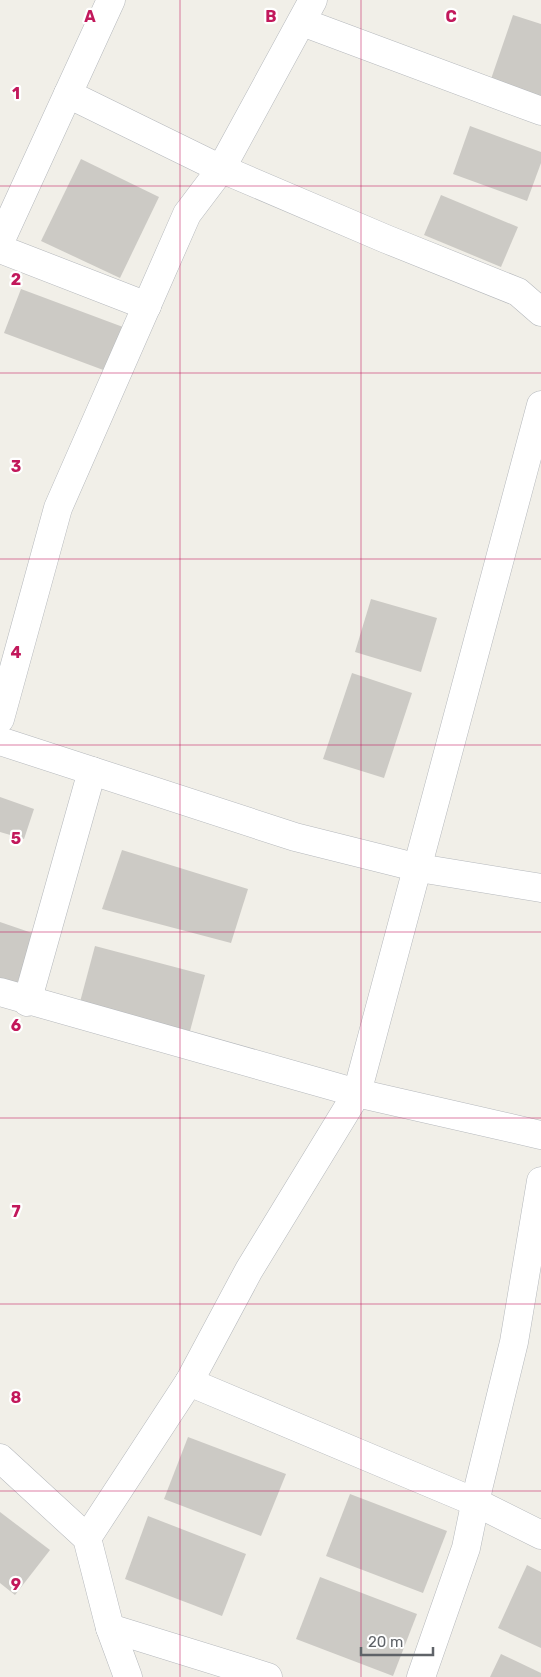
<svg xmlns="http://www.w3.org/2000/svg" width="541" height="1677" viewBox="0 0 541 1677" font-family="Rubik,sans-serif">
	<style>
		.building { fill: #cccac5 }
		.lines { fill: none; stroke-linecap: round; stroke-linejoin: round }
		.minor-casing { stroke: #b5b8bc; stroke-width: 29 }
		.minor { stroke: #fff; stroke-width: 28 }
		.grid { fill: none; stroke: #c2185b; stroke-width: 1; stroke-opacity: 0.55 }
		.grid-label { font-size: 16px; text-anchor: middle; font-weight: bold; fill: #c2185b; stroke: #fff; stroke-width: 4.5; stroke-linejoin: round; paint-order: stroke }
	</style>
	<rect width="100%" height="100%" fill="#f1efe8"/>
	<!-- building -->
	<g class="building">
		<path d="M513 15 541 24V96L491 79Z"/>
		<path d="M470 126 541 152V163L527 201 453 174Z"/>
		<path d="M81 159 159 197 120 278 41 241Z"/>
		<path d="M441 195 518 227 501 267 424 235Z"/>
		<path d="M21 289 123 327 106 371 4 333Z"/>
		<path d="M371 599 437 618 421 672 355 652Z"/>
		<path d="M352 673 412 693 384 778 323 759Z"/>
		<path d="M0 797 34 809 24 839 0 832Z"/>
		<path d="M122 850 248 889 231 943 102 909Z"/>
		<path d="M0 922 35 934 15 989 0 984Z"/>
		<path d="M95 946 205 975 190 1031 80 1002Z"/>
		<path d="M188 1437 286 1474 261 1536 164 1499Z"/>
		<path d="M350 1494 447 1531 423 1593 326 1556Z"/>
		<path d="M0 1512 50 1550 15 1595 0 1583Z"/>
		<path d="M148 1516 246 1554 222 1616 125 1579Z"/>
		<path d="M527 1565 541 1572V1648L498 1628Z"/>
		<path d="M320 1577 417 1614 393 1676 296 1639Z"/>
		<path d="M501 1654 541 1673V1677H490Z"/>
	</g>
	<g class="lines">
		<!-- minor casing -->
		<g class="minor-casing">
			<g id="minor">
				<path d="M302 22 541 111"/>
				<path d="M68 94 215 166 386 239 518 292 541 312"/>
				<path d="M0 242 111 0"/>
				<path d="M0 249 147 306"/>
				<path d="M0 719 58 508 187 214 221 169 313 0"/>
				<path d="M0 741 295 837 419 868 541 888"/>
				<path d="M0 992 357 1093 541 1135"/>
				<path d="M27 1002 92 771"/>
				<path d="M189 1382 249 1270 357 1093 541 405"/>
				<path d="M0 1458 87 1538 110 1628 128 1677"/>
				<path d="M87 1538 189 1382 475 1502 541 1535"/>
				<path d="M110 1628 268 1677"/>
				<path d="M421 1677 466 1548 479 1485 514 1342 541 1181"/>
			</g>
		</g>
		<!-- minor -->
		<use href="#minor" class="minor"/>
	</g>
	<!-- grid -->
	<path class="grid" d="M180 0V1677M361 0V1677M0 186H541M0 373H541M0 559H541M0 745H541M0 932H541M0 1118H541M0 1304H541M0 1491H541"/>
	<g class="grid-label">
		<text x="90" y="22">A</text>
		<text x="271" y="22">B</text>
		<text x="451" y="22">C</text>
		<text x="16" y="99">1</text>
		<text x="16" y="285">2</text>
		<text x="16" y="472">3</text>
		<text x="16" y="658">4</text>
		<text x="16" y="844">5</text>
		<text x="16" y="1031">6</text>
		<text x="16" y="1217">7</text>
		<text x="16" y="1403">8</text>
		<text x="16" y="1590">9</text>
	</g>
	<!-- scale -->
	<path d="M361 1647v8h72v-8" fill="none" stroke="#5f6368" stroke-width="2.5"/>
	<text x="368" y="1647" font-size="15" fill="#5f6368" stroke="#ffffff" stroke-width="4" paint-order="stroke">20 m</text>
</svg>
